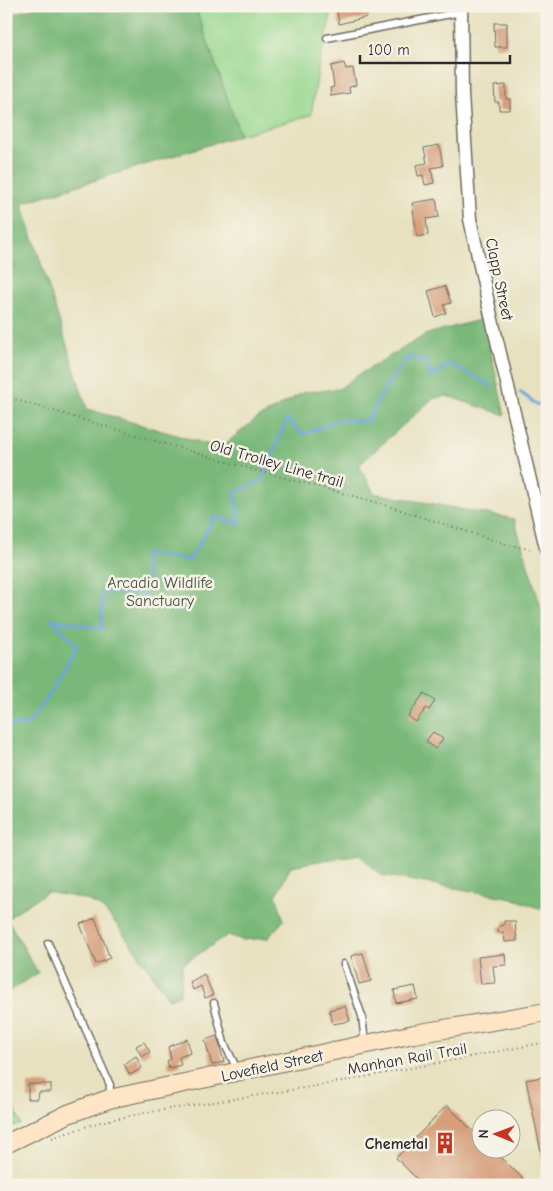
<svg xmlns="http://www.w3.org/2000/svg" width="553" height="1191" viewBox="0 0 553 1191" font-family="'Comic Neue',sans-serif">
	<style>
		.green { fill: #97d78d; stroke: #61815c }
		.forest { fill: #79b878; stroke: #527252 }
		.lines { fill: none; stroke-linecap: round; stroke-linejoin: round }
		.stream { stroke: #6ca5db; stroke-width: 3 }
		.building { fill: #d69e79 }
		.lane-casing { stroke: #6d6b5f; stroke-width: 9 }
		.street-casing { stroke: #6d6b5f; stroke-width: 15 }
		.secondary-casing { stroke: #6d6b5f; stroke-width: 20 }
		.path { stroke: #6d6b5f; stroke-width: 2; stroke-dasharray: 1 4; stroke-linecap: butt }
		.lane { stroke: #fff; stroke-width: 6 }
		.street { stroke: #fff; stroke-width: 12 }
		.secondary { stroke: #fee5c5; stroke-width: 18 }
		.labels { text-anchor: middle; stroke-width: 5; stroke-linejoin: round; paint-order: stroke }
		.street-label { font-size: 16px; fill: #2b2b2b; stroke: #f7f3e8 }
		.park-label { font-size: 16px; fill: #465644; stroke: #f7f3e8 }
		.poi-label { font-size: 16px; font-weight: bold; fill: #2b2b2b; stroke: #f7f3e8; text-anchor: end }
	</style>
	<rect width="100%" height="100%" fill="#f7f3e8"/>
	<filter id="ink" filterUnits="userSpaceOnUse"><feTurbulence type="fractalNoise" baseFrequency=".02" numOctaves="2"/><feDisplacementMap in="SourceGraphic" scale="10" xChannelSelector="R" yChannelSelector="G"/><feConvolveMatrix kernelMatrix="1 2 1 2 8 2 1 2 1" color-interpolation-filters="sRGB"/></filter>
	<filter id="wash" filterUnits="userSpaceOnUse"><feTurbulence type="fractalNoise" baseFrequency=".0096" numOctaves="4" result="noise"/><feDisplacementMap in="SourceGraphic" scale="20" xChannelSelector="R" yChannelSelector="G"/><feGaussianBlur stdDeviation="1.12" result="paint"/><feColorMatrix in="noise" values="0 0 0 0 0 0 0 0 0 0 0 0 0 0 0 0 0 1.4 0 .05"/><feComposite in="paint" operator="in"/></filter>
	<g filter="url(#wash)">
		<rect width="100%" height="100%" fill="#e7e1bf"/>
		<!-- green -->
		<g class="green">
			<path d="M195 6H333L319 65 311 115 240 135Z"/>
			<path d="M6 1086 21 1125 6 1127Z"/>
		</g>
		<!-- forest -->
		<path class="forest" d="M38 6H195L240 135 22 203 87 409 220 448 255 420 304 392 339 389 355 377 427 334 483 319 505 415 447 396 432 399 359 465 374 493 514 519 547 627V911L512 898 380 875 359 854 291 866 276 896 284 920 268 938 242 940 228 935 183 964 180 995 169 999C155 981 112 911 96 904 81 897 64 895 47 892L13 914 8 920 38 973 6 993V17Z"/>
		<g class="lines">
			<!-- stream -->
			<g class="stream">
				<path d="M520 392 536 404 547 406"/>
				<path d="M6 725H27L47 699 77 646 52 619 102 629V592L148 594 145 554 190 560 214 517 240 524 235 492 262 480 287 419 303 435 336 420 368 421 386 386 408 357 427 362 431 378 449 364 492 386"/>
			</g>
		</g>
		<g id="blocks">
			<!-- building -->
			<g class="building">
				<path d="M346 6H365L367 17 339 24 337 11 346 10Z"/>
				<path d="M494 23H507V47H495Z"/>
				<path d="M344 63 346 69 353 68 356 85 349 87 350 93 331 96 330 88 334 87 331 66Z"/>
				<path d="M506 85V99H510V110H499V102H495L494 86Z"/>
				<path d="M439 145 443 166 431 168 434 183 425 185 423 175 418 176 416 165 427 163 424 148Z"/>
				<path d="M436 199 439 217 426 219 428 235 417 237 412 203Z"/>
				<path d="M445 286 451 303 444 305 446 313 435 317 428 291Z"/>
				<path d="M424 693 435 701 429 710 426 708 416 722 408 716Z"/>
				<path d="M433 732 443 739 435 749 426 741Z"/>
				<path d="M95 918 110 958 96 964 80 924Z"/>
				<path d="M504 921H515L517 941 505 942 504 934 498 932V927L504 925Z"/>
				<path d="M363 953 371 981 359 984 351 956Z"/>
				<path d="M505 954 506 965 493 966 495 983 481 984 478 957Z"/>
				<path d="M204 974 213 995 205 998 201 986 193 990 190 982Z"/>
				<path d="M415 986 418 999 396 1003 394 990Z"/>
				<path d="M345 1006 350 1021 333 1024 329 1010Z"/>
				<path d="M217 1036 224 1062 212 1065 205 1040Z"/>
				<path d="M187 1039 191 1053 179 1057 181 1065 169 1068 167 1061 171 1059 168 1047Z"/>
				<path d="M144 1042 150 1052 142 1057 136 1046Z"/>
				<path d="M136 1056 142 1068 130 1075 124 1064Z"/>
				<path d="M547 1076V1161H543L526 1080Z"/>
				<path d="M28 1084H51V1092H39L38 1099H28Z"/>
				<path d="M447 1105 480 1138V1148H492L529 1185H423L396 1158Z"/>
			</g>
		</g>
	</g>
	<g filter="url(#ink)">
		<use href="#blocks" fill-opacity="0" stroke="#6d6b5f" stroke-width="1"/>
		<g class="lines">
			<!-- lane casing -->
			<g class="lane-casing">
				<g id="lane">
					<path d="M327 38 461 12"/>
					<path d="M48 943 110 1085 109 1098"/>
					<path d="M344 964 362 1016 365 1043"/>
					<path d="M214 1003 224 1043 238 1071"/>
				</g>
			</g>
			<!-- street casing -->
			<g class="street-casing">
				<path id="street" d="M461 6 462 94 470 219 489 307 547 552"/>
			</g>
			<!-- secondary casing -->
			<g class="secondary-casing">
				<path id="secondary" d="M6 1144 68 1114 109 1099 414 1034 547 1012"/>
			</g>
			<!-- path -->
			<g class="path">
				<path d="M6 397 262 472 372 501 509 545 534 550"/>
				<path d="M52 1138 100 1122 144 1113 323 1085 547 1042"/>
			</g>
			<!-- lane -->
			<use href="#lane" class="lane"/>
			<!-- street -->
			<use href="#street" class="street"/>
			<!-- secondary -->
			<use href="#secondary" class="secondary"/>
		</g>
	</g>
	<!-- icons -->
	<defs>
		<g id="building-bare" transform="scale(1.725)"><path d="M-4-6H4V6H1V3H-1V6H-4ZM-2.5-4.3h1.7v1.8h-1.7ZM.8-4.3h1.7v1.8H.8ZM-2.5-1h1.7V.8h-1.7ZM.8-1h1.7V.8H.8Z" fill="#c8321e" stroke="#f7f3e8" stroke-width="2.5" paint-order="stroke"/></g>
	</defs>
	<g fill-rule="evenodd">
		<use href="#building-bare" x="445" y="1143"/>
	</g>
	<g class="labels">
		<!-- street labels -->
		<g class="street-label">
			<text transform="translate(500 279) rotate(78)" y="6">Clapp Street</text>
			<text transform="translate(277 463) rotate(16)" y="6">Old Trolley Line trail</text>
			<text transform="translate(407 1058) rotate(-10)" y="6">Manhan Rail Trail</text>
			<text transform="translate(272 1065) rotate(-12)" y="6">Lovefield Street</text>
		</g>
		<!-- park labels -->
		<g class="park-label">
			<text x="160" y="588">Arcadia Wildlife<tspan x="160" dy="18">Sanctuary</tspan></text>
		</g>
		<!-- poi labels -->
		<g class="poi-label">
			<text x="428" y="1149">Chemetal</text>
		</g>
	</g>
	<!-- margin -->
	<rect width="553" height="1191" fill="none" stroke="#f7f3e8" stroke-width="25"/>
	<!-- north arrow -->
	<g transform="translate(496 1134) rotate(271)"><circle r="24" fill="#f7f3e8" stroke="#a5a39c"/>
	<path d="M0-4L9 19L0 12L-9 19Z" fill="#c8321e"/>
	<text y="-8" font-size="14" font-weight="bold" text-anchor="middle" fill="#2b2b2b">N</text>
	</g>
	<!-- scale -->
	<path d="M360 55v8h150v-8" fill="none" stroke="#2b2b2b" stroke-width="2.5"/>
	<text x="368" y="55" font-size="15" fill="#2b2b2b" stroke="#f7f3e8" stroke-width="4" paint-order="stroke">100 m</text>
</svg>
